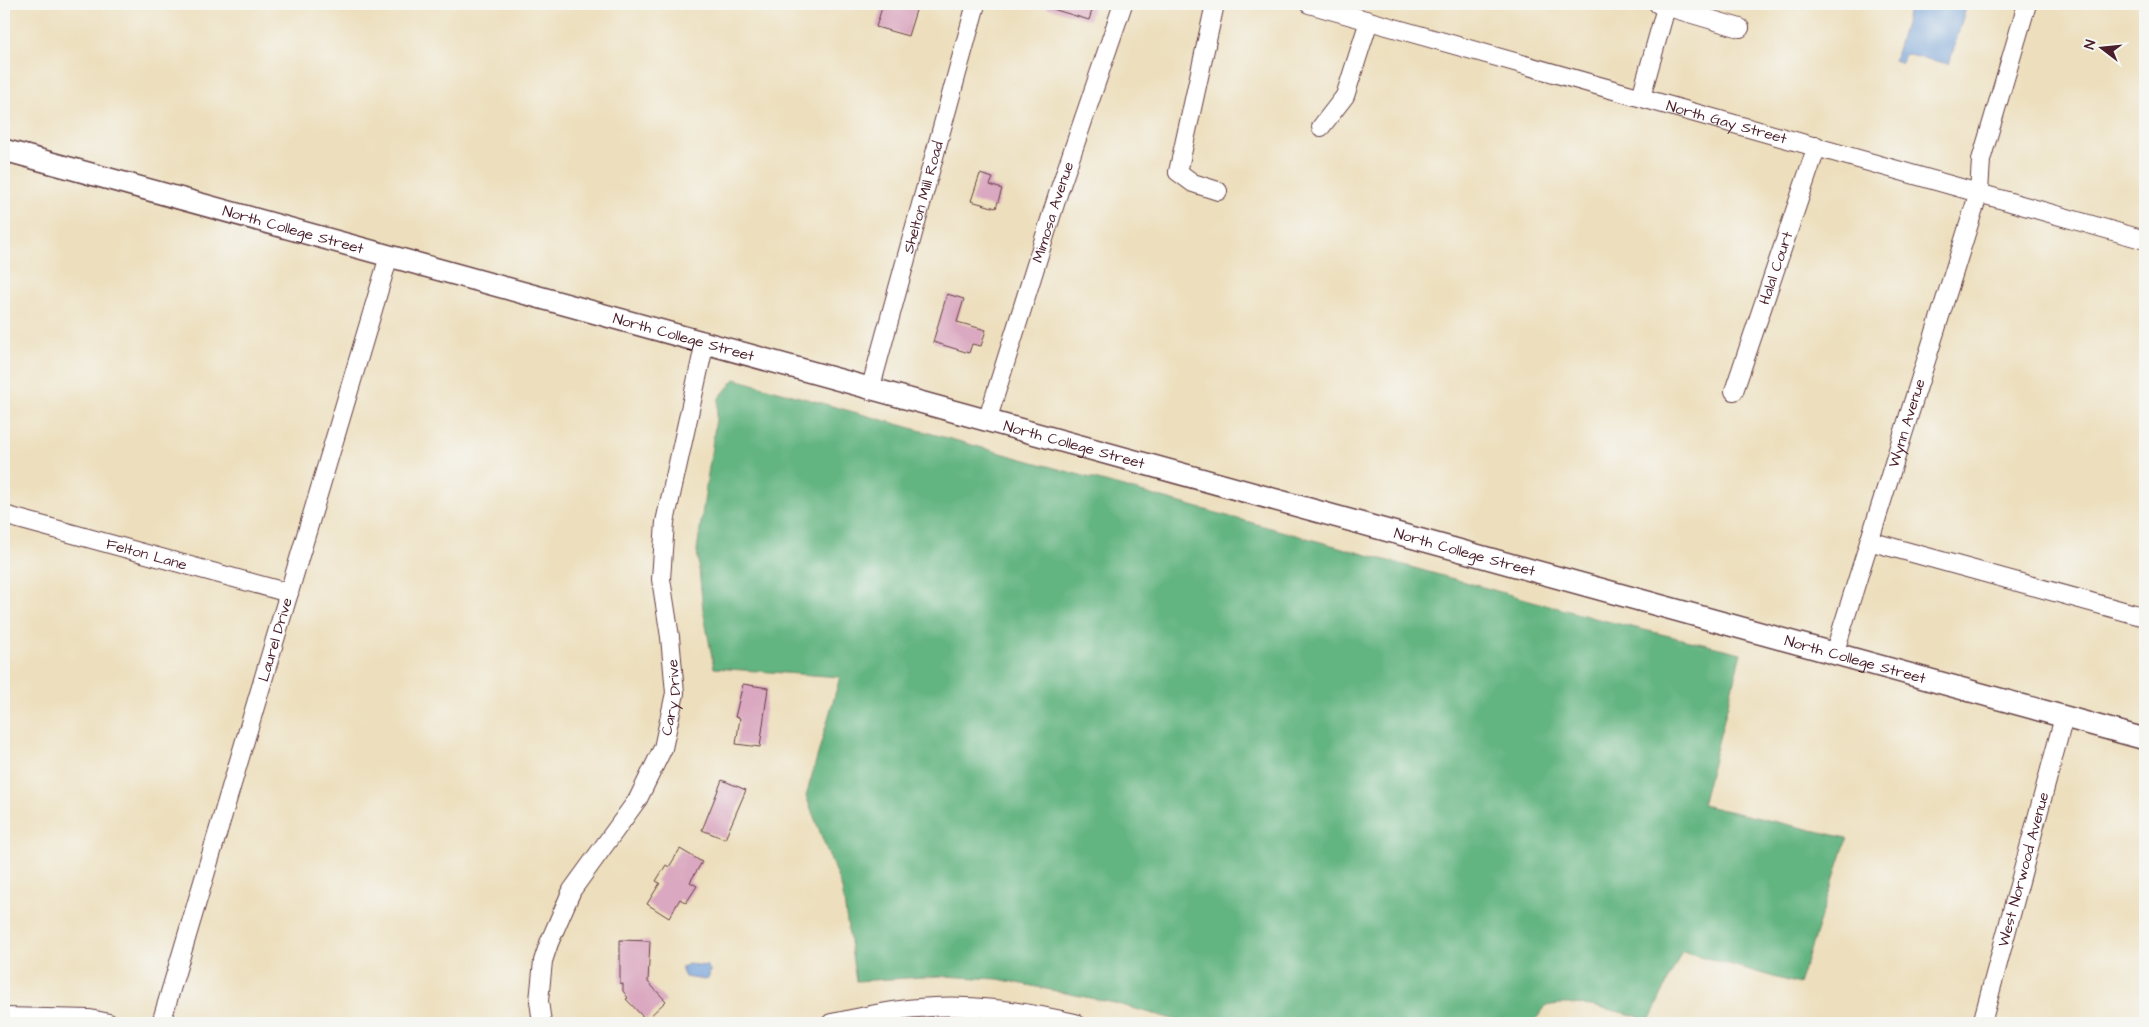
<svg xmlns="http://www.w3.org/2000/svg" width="2149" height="1027" viewBox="0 0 2149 1027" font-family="'Architects Daughter',sans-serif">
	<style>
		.forest { fill: #62b480; stroke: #566a56 }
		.water { fill: #6d9cd6; stroke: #5c5e80 }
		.building { fill: #daa8c0 }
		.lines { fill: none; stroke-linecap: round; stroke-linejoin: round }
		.minor-casing { stroke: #623c41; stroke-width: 20 }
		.major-casing { stroke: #623c41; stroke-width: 24 }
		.minor { stroke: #fff; stroke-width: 18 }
		.major { stroke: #fff; stroke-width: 21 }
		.labels { text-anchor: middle; stroke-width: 4; stroke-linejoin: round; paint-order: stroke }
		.street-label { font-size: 15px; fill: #4a1f2b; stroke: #f6f6f2 }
	</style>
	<rect width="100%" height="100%" fill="#f6f6f2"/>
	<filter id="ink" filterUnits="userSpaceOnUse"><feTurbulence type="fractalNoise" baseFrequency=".02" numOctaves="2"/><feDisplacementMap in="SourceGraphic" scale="10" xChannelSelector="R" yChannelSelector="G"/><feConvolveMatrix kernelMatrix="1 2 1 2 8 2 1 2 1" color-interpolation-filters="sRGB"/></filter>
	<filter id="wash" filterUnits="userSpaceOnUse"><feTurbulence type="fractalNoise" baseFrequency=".0096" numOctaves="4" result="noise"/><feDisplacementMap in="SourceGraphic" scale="20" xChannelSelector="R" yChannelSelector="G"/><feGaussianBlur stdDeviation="1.12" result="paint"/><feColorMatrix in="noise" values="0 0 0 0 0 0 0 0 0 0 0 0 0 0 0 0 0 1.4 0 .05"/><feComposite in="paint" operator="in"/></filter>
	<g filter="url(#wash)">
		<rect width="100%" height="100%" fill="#eddfbd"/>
		<!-- forest -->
		<path class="forest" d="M735 379 1594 618 1741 653 1702 805 1847 838 1799 984 1682 951 1650 1019C1616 1012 1580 999 1546 1006L1533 1023H1187L1114 1003 998 979 942 976 856 981 842 889 806 796 840 677 714 668 703 609 697 550 719 398Z"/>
		<!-- water -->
		<g class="water">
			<path d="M1911 4H1967L1949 64 1905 54 1902 63 1894 60Z"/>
			<path d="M688 964 707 966 710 970 709 977 705 980 685 977 682 971V967Z"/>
		</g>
		<g id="blocks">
			<!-- building -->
			<g class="building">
				<path d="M883 4H918L908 36 876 27Z"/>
				<path d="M1046 4H1094L1089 20 1046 7Z"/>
				<path d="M980 174 993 178 990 185 1002 189 996 208 971 201Z"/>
				<path d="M947 294 964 299 957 322 986 330 981 346 972 344 969 353 933 342Z"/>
				<path d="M743 684 768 688 760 747 736 744 740 718 735 717Z"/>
				<path d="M722 780 746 790 725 839 702 830Z"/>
				<path d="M680 849 702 862 690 882 697 886 686 903 680 899 669 918 647 904 660 883 656 881 666 865 669 867Z"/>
				<path d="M620 940 650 941 648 982 666 1001 646 1020 626 999 628 998 623 991V984L620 983Z"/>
			</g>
		</g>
	</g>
	<g filter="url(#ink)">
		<use href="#blocks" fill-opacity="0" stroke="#623c41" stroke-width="1"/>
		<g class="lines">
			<!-- minor casing -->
			<g class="minor-casing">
				<g id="minor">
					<path d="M1215 4 1178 172 1193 183 1218 191"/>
					<path id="s1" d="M1309 4 2145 240"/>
					<path d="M1658 4 1740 28"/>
					<path d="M1641 97 1667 4"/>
					<path d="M1321 127 1345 96 1369 21"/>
					<path id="s2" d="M870 390 976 4"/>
					<path id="s3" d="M1734 391 1817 146"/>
					<path id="s4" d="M987 421 1059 191 1123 4"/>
					<path id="s5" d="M4 515 289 593"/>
					<path d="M1869 541 2145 617"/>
					<path id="s6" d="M1834 654 1979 192 1981 160 2027 4"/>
					<path d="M4 1017 90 1019 109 1023"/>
					<path id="s7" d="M161 1023 389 256"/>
					<path id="s8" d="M542 1023 539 1001 543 961 549 943 572 890 638 799 663 748 675 693 670 637 661 579 665 522 705 342"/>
					<path d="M831 1023C860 1018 889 1010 918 1008 971 1003 1023 1011 1075 1023"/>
					<path id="s9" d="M1982 1023 2064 717"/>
				</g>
			</g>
			<!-- major casing -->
			<g class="major-casing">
				<g id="major">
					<path id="s10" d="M4 150 2145 739"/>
				</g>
			</g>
			<!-- minor -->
			<use href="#minor" class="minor"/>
			<!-- major -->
			<use href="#major" class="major"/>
		</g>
	</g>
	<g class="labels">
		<!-- street labels -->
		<g class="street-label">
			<text dy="5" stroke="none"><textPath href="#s1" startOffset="434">North Gay Street</textPath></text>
			<text dy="5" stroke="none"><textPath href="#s2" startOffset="200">Shelton Mill Road</textPath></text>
			<text dy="5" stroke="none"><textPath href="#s4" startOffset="219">Mimosa Avenue</textPath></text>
			<text dy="5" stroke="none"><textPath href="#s10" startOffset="300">North College Street</textPath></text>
			<text dy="5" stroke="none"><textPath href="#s3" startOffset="130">Halal Court</textPath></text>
			<text dy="5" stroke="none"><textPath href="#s10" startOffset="705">North College Street</textPath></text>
			<text dy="5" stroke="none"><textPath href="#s6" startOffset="242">Wynn Avenue</textPath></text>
			<text dy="5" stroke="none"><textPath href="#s10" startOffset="1110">North College Street</textPath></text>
			<text dy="5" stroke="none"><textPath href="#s10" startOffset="1515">North College Street</textPath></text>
			<text dy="5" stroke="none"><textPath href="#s5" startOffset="148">Felton Lane</textPath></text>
			<text dy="5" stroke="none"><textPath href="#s7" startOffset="400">Laurel Drive</textPath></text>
			<text dy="5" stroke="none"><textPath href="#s10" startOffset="1920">North College Street</textPath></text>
			<text dy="5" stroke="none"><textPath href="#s8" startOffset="360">Cary Drive</textPath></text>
			<text dy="5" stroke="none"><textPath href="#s9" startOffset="159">West Norwood Avenue</textPath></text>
		</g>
	</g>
	<!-- margin -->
	<rect width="2149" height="1027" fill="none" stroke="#f6f6f2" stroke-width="20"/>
	<!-- north arrow -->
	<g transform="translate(2102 48) rotate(286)" stroke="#f6f6f2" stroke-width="4" paint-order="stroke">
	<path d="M0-4L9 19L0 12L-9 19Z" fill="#4a1f2b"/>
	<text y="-8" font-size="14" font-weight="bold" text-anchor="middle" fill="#4a1f2b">N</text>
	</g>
</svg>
